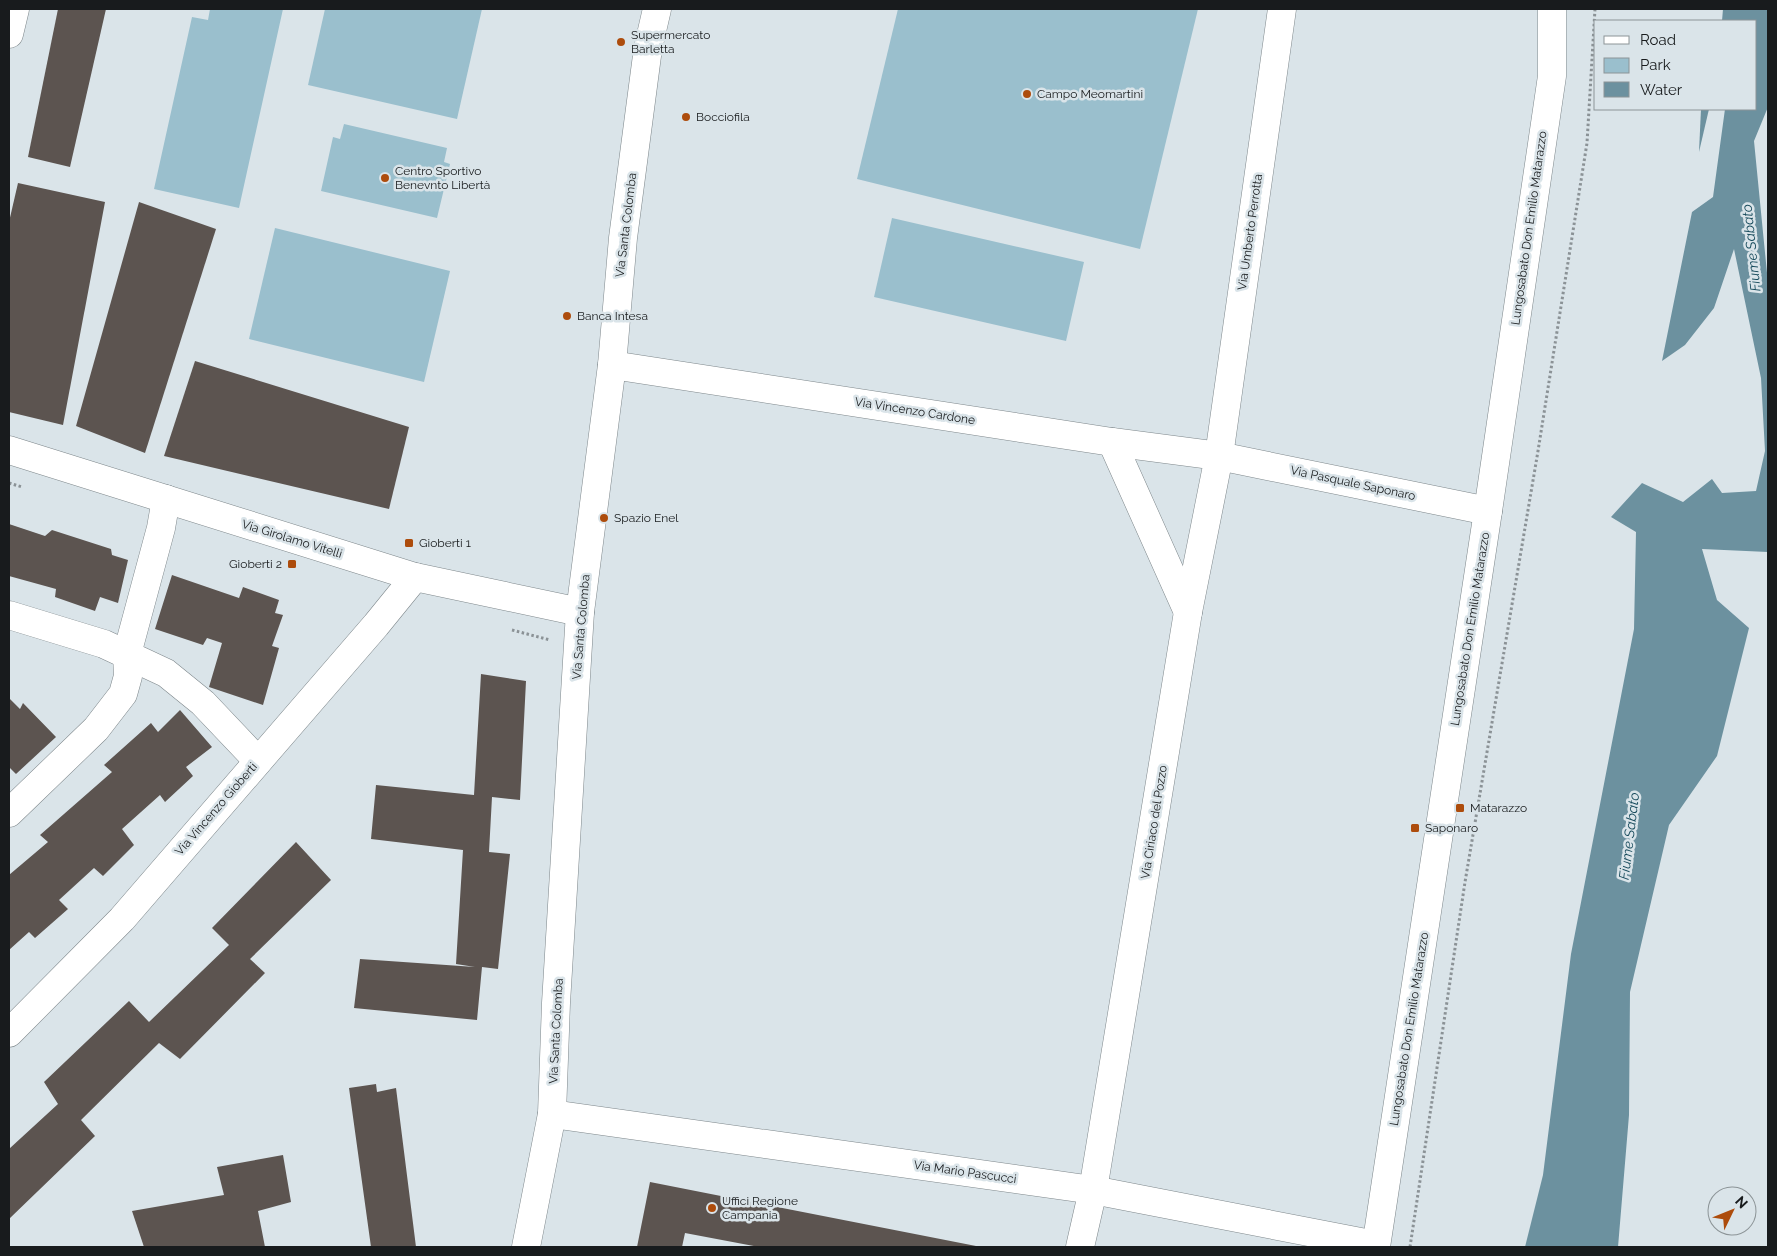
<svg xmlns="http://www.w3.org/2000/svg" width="1777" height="1256" viewBox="0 0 1777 1256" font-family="Raleway,sans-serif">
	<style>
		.green { fill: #9abfcd }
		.water { fill: #6c919f }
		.building { fill: #5c5450 }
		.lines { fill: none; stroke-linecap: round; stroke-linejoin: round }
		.street-casing { stroke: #7e878b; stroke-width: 29 }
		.path { stroke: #8b9296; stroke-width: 3; stroke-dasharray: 2.5 2.5; stroke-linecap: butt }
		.street { stroke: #fff; stroke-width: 28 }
		.poi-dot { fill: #ad4c0c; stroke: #dae4e9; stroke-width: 2 }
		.labels { text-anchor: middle; stroke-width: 5; stroke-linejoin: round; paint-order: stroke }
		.poi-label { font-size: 12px; fill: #181b1d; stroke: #dae4e9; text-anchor: start }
		.street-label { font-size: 12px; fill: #181b1d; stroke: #dae4e9 }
		.water-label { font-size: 14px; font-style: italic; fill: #174b5c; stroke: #dae4e9 }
	</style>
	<rect width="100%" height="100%" fill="#dae4e9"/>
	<!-- green -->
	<g class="green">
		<path d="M210 9H283L239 208 154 189 192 17 208 20Z"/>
		<path d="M325 9H482L457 119 308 85Z"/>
		<path d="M898 9H1198L1140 249 857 179Z"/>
		<path d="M344 124 447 148 444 162 450 164 437 218 321 191 333 137 340 139Z"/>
		<path d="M892 218 1084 262 1066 341 874 297Z"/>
		<path d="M275 228 450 271 424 382 249 339Z"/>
	</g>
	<!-- water -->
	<g class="water">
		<path d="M1723 9H1768V107L1754 141 1768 283V552L1702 549 1717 600 1749 628 1717 756 1669 825 1630 992 1629 1115 1618 1247H1525L1543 1175 1571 954 1634 629 1636 532 1611 517 1642 483 1683 502 1712 479 1722 493 1756 491 1765 451 1761 378 1734 249 1714 308 1685 345 1662 361 1692 212 1713 197 1725 109H1756V21H1722Z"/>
		<path d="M1701 109H1709L1699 152Z"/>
	</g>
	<!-- building -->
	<g class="building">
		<path d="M58 9H106L70 167 28 157Z"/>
		<path d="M18 183 105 202 63 425 9 412V222Z"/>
		<path d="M139 202 216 229 145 453 76 426Z"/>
		<path d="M195 361 409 427 389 509 164 456Z"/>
		<path d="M9 524 45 536 52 530 111 549 112 555 128 560 118 603 100 597 95 611 55 597 56 589 9 576Z"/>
		<path d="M172 575 239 598 243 587 279 600 275 613 283 615 272 646 279 648 263 705 209 687 222 643 207 638 203 645 155 629Z"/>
		<path d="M481 674 526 681 520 800 492 797 489 852 510 854 498 969 482 967 477 1020 354 1008 360 959 475 967 456 964 463 850 371 839 376 785 474 795Z"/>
		<path d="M9 698 20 709 23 703 56 737 16 774 9 767Z"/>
		<path d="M180 710 212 747 186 767 193 776 165 802 160 795 122 829 134 845 103 876 94 868 59 900 68 909 35 938 29 932 9 950V875L48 842 40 835 112 772 104 765 151 723 158 732Z"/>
		<path d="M296 842 331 880 250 959 265 973 180 1059 159 1043 81 1120 95 1136 9 1219V1149L58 1104 44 1082 129 1001 149 1022 229 945 212 928Z"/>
		<path d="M376 1084 377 1092 396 1088 416 1247H371L349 1088Z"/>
		<path d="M283 1155 291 1202 258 1211 265 1247H216L215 1246 144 1247 132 1211 224 1195 217 1167Z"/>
		<path d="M650 1182 976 1246V1247H759L685 1233 682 1247H637Z"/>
	</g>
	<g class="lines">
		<!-- street casing -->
		<g class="street-casing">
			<g id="street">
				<path d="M9 34 15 9"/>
				<path d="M612 365 1112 442 1219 456 1488 511"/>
				<path d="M1112 442 1188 612"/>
				<path d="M9 450 415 577 580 612"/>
				<path d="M9 615 104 644 166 673 203 703 258 761"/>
				<path d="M9 813 96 729 123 694 128 676 127 654 161 528 166 499"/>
				<path d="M9 1033 122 919 376 625 415 577"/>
				<path d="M552 1114 1093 1190 1376 1245"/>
				<path d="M526 1247 552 1114 556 1003 580 612 612 365 623 238 648 48 657 9"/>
				<path d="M1080 1247 1093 1190 1188 612 1219 456 1282 9"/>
				<path d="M1376 1247 1488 511 1552 76V9"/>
			</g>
		</g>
		<!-- path -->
		<g class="path">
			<path d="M9 483 22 487"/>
			<path d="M512 630 550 640"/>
			<path d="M1410 1247 1465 882 1538 451 1587 143 1595 9"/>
		</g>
		<!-- street -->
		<use href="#street" class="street"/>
	</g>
	<!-- markers -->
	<g class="poi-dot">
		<circle cx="621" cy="42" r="5"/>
		<circle cx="1027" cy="94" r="5"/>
		<circle cx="686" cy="117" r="5"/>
		<circle cx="385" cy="178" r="5"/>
		<circle cx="567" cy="316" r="5"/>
		<circle cx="604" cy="518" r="5"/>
		<rect x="404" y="538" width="10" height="10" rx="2.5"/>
		<rect x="287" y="559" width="10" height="10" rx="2.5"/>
		<rect x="1455" y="803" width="10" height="10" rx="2.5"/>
		<rect x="1410" y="823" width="10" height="10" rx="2.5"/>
		<circle cx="712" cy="1208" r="5"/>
	</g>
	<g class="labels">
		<!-- poi labels -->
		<g class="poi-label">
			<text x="631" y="39">Supermercato<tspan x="631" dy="14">Barletta</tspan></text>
			<text x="1037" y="98">Campo Meomartini</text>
			<text x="696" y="121">Bocciofila</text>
			<text x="395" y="175">Centro Sportivo<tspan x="395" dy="14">Benevnto Libertà</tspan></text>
			<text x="577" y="320">Banca Intesa</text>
			<text x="614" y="522">Spazio Enel</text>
			<text x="419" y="547">Gioberti 1</text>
			<text x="282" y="568" text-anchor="end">Gioberti 2</text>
			<text x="1470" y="812">Matarazzo</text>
			<text x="1425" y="832">Saponaro</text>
			<text x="722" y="1205">Uffici Regione<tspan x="722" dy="14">Campania</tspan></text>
		</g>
		<!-- street labels -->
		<g class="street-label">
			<text transform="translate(626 225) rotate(-83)" y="4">Via Santa Colomba</text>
			<text transform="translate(1529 228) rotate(-82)" y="4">Lungosabato Don Emilio Matarazzo</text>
			<text transform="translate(1250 232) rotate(-82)" y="4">Via Umberto Perrotta</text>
			<text transform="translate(915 411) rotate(9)" y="4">Via Vincenzo Cardone</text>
			<text transform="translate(1353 483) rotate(12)" y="4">Via Pasquale Saponaro</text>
			<text transform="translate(292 539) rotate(17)" y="4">Via Girolamo Vitelli</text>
			<text transform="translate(581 627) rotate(-85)" y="4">Via Santa Colomba</text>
			<text transform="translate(1470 629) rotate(-81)" y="4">Lungosabato Don Emilio Matarazzo</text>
			<text transform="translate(216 809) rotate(-49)" y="4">Via Vincenzo Gioberti</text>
			<text transform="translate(1154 822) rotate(-81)" y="4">Via Ciriaco del Pozzo</text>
			<text transform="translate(1409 1029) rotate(-81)" y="4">Lungosabato Don Emilio Matarazzo</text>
			<text transform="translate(556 1031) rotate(-87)" y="4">Via Santa Colomba</text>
			<text transform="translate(965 1172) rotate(8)" y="4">Via Mario Pascucci</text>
		</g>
		<!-- water labels -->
		<g class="water-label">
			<text transform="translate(1751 248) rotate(-96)" y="5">Fiume Sabato</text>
			<text transform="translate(1629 836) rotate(-83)" y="5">Fiume Sabato</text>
		</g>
	</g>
	<!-- border -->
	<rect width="1777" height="1256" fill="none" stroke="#181b1d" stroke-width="20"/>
	<!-- legend -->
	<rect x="1594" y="20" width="162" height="90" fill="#dae4e9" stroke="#8c9497"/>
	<rect x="1604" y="36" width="25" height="8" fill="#ffffff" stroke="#8c9497"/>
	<text x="1640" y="45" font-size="15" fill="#181b1d">Road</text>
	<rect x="1604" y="58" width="25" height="15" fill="#9abfcd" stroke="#8c9497"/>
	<text x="1640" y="70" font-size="15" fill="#181b1d">Park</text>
	<rect x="1604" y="82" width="25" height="15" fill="#6c919f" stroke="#8c9497"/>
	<text x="1640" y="95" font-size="15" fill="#181b1d">Water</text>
	<!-- north arrow -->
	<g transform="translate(1732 1211) rotate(47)"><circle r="24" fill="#dae4e9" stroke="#8c9497"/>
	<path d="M0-4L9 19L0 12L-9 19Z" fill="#ad4c0c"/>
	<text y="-8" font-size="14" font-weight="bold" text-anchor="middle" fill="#181b1d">N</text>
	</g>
</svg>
